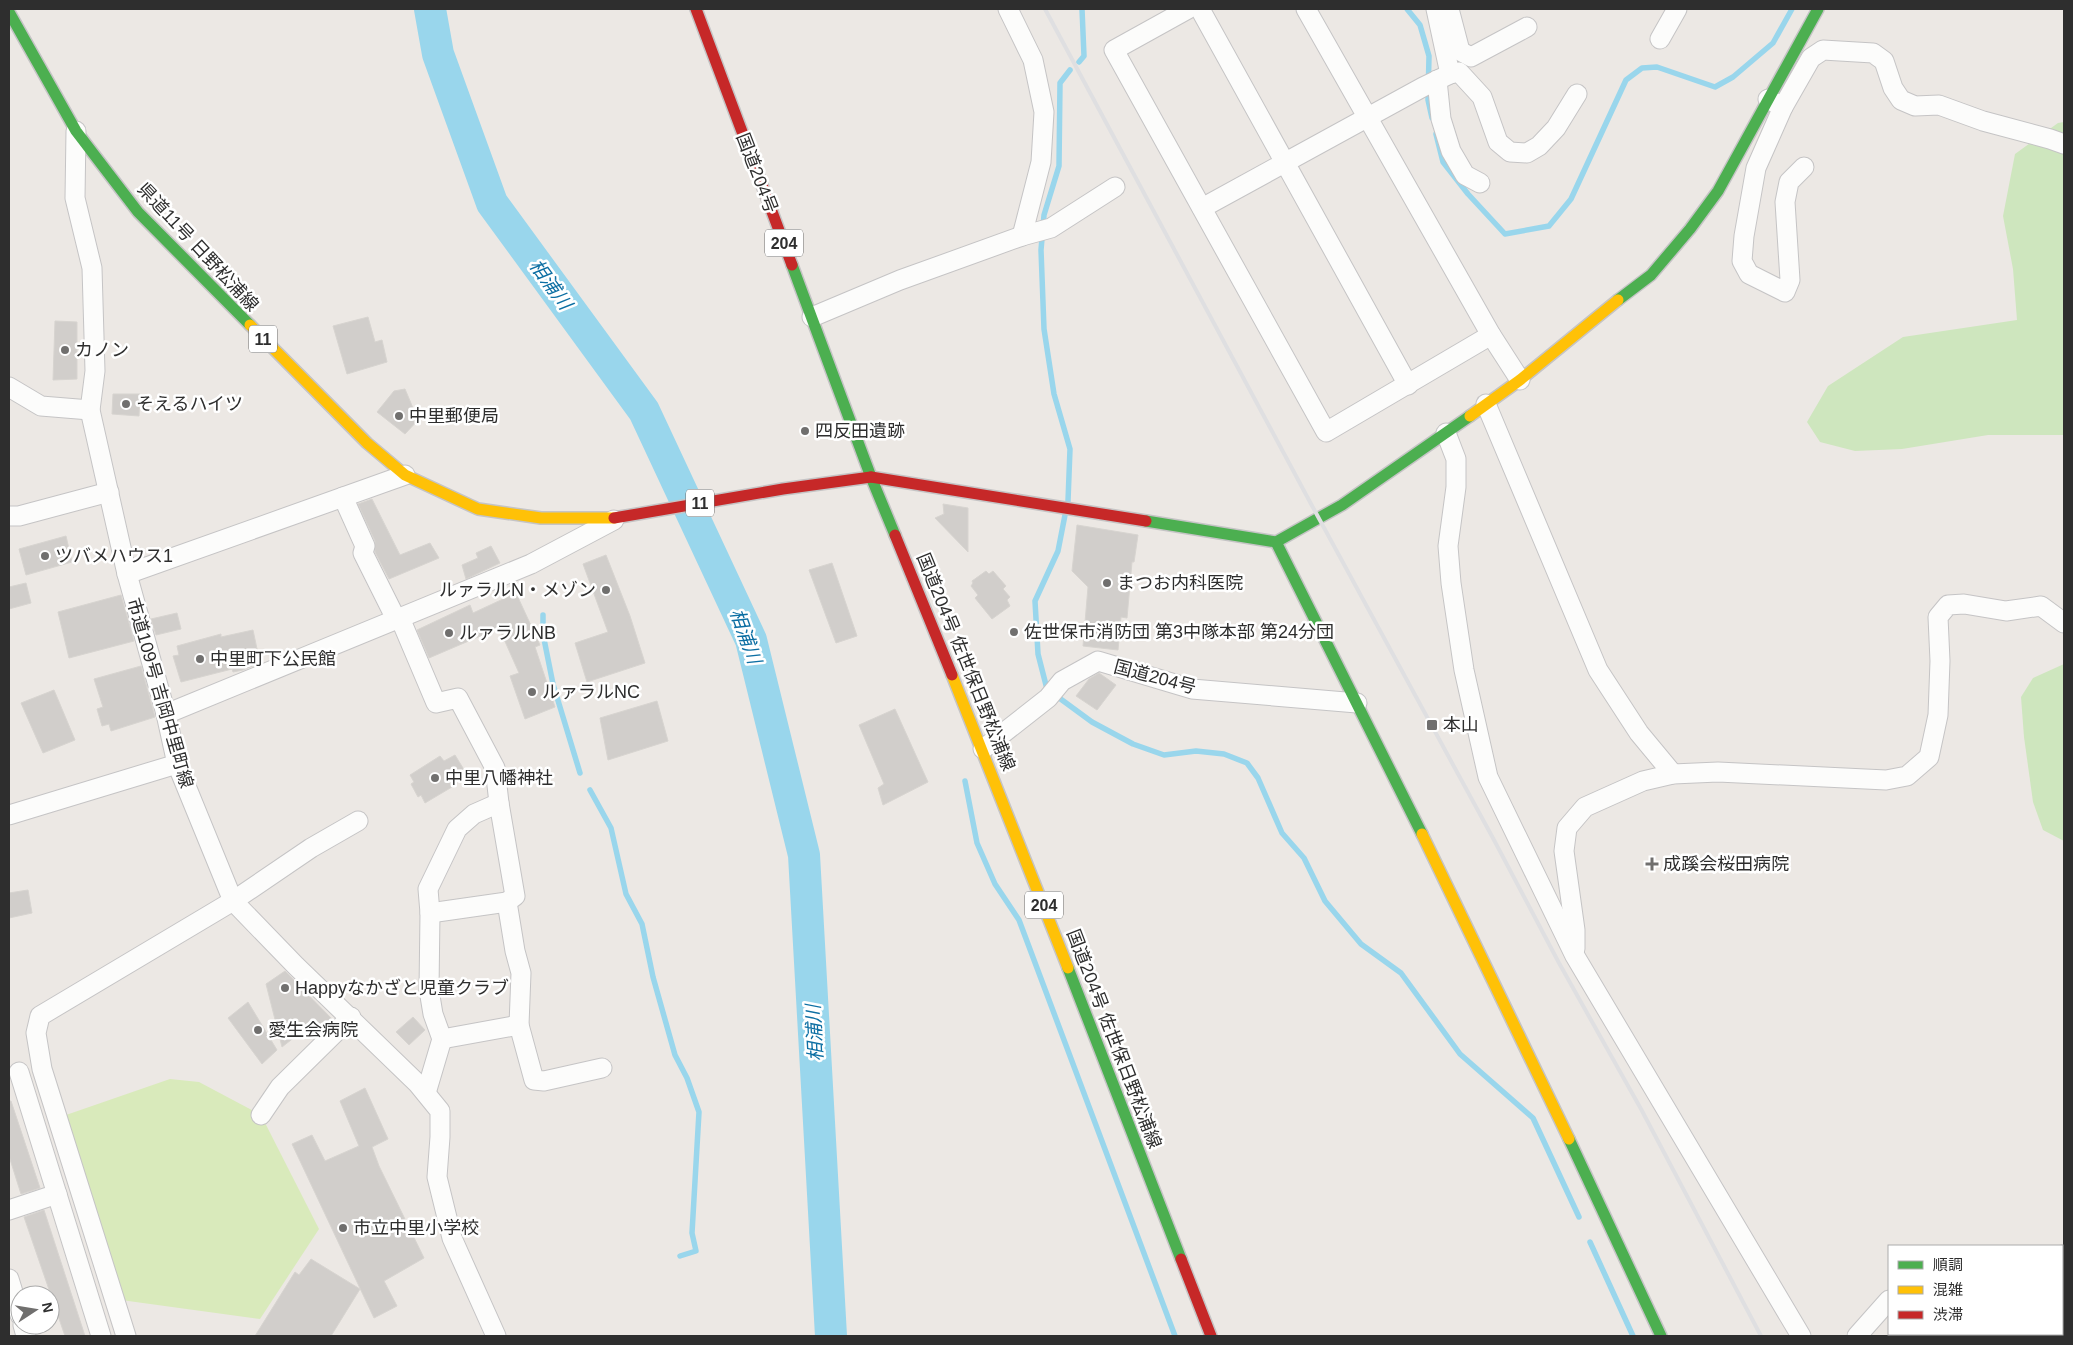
<svg xmlns="http://www.w3.org/2000/svg" width="2073" height="1345" viewBox="0 0 2073 1345" font-family="Helvetica,'Noto Sans JP',sans-serif">
	<style>
		.green { fill: #cee6be }
		.pitch { fill: #d9eabb }
		.lines { fill: none; stroke-linecap: round; stroke-linejoin: round }
		.stream { stroke: #99d6ec; stroke-width: 5.5 }
		.river { stroke: #99d6ec; stroke-width: 32 }
		.building { fill: #d1cecb; stroke: #d7d4d0 }
		.street-casing { stroke: #c5c4c5; stroke-width: 21 }
		.fast-casing { stroke: #c5c4c5; stroke-width: 14 }
		.slow-casing { stroke: #c5c4c5; stroke-width: 14 }
		.jam-casing { stroke: #c5c4c5; stroke-width: 14 }
		.street { stroke: #fcfcfb; stroke-width: 19 }
		.fast { stroke: #4caf50; stroke-width: 11 }
		.slow { stroke: #ffc107; stroke-width: 11 }
		.jam { stroke: #c62828; stroke-width: 11 }
		.rail { stroke: #dfdfe1; stroke-width: 4 }
		.poi-dot { fill: #706f6e; stroke: #fff; stroke-width: 2 }
		.labels { text-anchor: middle; stroke-width: 5; stroke-linejoin: round; paint-order: stroke }
		.shield { fill: #fff; stroke: #6d6d6d; stroke-width: 1 }
		.shield-label { font-size: 16px; font-weight: bold; fill: #2e2e2e }
		.street-label { font-size: 18px; fill: #2e2e2e; stroke: #fff }
		.poi-label { font-size: 18px; fill: #2e2e2e; stroke: #fff; text-anchor: start }
		.water-label { font-size: 19px; font-style: italic; fill: #0d6fa3; stroke: #fff }
	</style>
	<rect width="100%" height="100%" fill="#ece8e4"/>
	<!-- green -->
	<g class="green">
		<path d="M2064 122V435H1988L1902 449 1855 451 1820 442 1807 422 1828 386 1903 337 2017 320 2013 269 2003 216 2015 154 2058 123Z"/>
		<path d="M2064 664V841L2043 830 2033 802 2024 737 2021 697 2033 678Z"/>
	</g>
	<!-- pitch -->
	<path class="pitch" d="M170 1079 199 1082 261 1115 319 1229 260 1319 121 1300 66 1115Z"/>
	<g class="lines">
		<!-- stream -->
		<g class="stream">
			<path d="M1407 9 1420 25 1429 56 1428 100 1432 118"/>
			<path d="M1079 62 1084 56 1082 9"/>
			<path d="M1436 134 1443 162 1468 194 1505 234 1549 226 1571 199 1626 80 1642 68 1657 67 1715 87 1733 77 1773 43 1792 9"/>
			<path d="M1068 501 1070 449 1054 394 1044 329 1041 250 1044 215 1059 166 1060 83 1070 70"/>
			<path d="M1065 515 1058 551 1035 601 1038 654 1047 689 1092 722 1133 744 1164 755 1196 751 1224 754 1247 763 1258 778 1282 833 1304 858 1325 901 1361 944 1401 973 1460 1054 1533 1118 1579 1217"/>
			<path d="M543 615V634L553 684 580 773"/>
			<path d="M965 781 977 843 995 884 1019 920 1175 1336"/>
			<path d="M590 790 611 828 626 894 642 924 653 977 675 1055 687 1078 699 1112 692 1233 696 1251 680 1256"/>
			<path d="M1590 1242 1633 1336"/>
		</g>
		<!-- river -->
		<path class="river" d="M430 9 438 54 492 203 644 411 751 640 804 855 831 1336"/>
	</g>
	<!-- building -->
	<g class="building">
		<path d="M368 317 375 342 382 340 387 362 347 374 333 326Z"/>
		<path d="M55 321 77 322V379L53 380Z"/>
		<path d="M405 389 418 420 405 434 377 412 394 391Z"/>
		<path d="M113 394H140L139 416 112 414Z"/>
		<path d="M372 499 400 555 430 543 439 558 389 579 375 552V541L358 504Z"/>
		<path d="M943 504 968 508V552L935 518 944 514Z"/>
		<path d="M1077 525 1138 535 1134 562H1132L1127 618 1121 617 1118 650 1083 646 1088 587 1072 571Z"/>
		<path d="M66 536 72 562 26 575 19 549Z"/>
		<path d="M491 546 500 563 466 579 462 565 478 558 476 553Z"/>
		<path d="M606 555 630 616 645 663 587 682 575 643 608 632 583 564Z"/>
		<path d="M832 563 857 636 836 643 809 570Z"/>
		<path d="M986 571 989 574 993 571 1006 586 1003 589 1010 597 1007 600 1010 606 992 619 975 598 978 595 971 586 973 583 972 581Z"/>
		<path d="M26 583 31 603 9 609V587Z"/>
		<path d="M516 593 540 645 535 647 555 707 525 719 510 676 519 673 499 628 429 658 417 630 470 605 473 613Z"/>
		<path d="M121 595 134 641 69 658 58 612Z"/>
		<path d="M177 613 181 629 156 635 151 619Z"/>
		<path d="M253 630 260 663 243 670 233 672 232 669 181 682 173 656 179 655 177 646 221 634V637Z"/>
		<path d="M141 666 155 717 111 731 109 724 102 726 97 709 103 707 94 679Z"/>
		<path d="M1099 673 1116 685 1097 710 1076 696 1089 679Z"/>
		<path d="M54 690 75 740 43 753 21 703Z"/>
		<path d="M657 701 668 741 608 760 600 718Z"/>
		<path d="M895 709 928 782 883 805 878 788 884 784 859 725Z"/>
		<path d="M455 755 466 773 455 780 457 784 425 803 421 795 418 797 411 784 414 782 410 775 440 756 444 761Z"/>
		<path d="M28 890 32 913 9 918V893Z"/>
		<path d="M285 971 332 1019 312 1038 305 1029 282 1047 266 984Z"/>
		<path d="M248 1002 277 1050 262 1064 228 1018Z"/>
		<path d="M413 1017 425 1030 409 1045 396 1032Z"/>
		<path d="M365 1088 388 1139 372 1147 379 1166 424 1258 384 1281 397 1306 374 1318 292 1144 312 1135 325 1161 359 1146 340 1101Z"/>
		<path d="M9 1101H11L40 1188 21 1194 9 1156Z"/>
		<path d="M44 1210 85 1336H65L24 1217Z"/>
		<path d="M311 1259 360 1289 331 1336H255L295 1272 299 1275Z"/>
	</g>
	<g class="lines">
		<!-- street casing -->
		<g class="street-casing">
			<g id="street">
				<path d="M1008 9 1033 60 1044 112 1041 162 1022 236"/>
				<path d="M1188 9 1114 50 1326 432 1491 335"/>
				<path d="M1200 9 1408 385"/>
				<path d="M1306 9 1491 335 1520 380"/>
				<path d="M1449 9 1460 51 1471 57 1527 27"/>
				<path d="M1660 39 1677 9"/>
				<path d="M1450 74 1459 72 1482 97 1498 142 1510 152 1527 153 1539 146 1556 128 1577 94"/>
				<path d="M1437 80 1441 119 1451 151 1465 175 1480 183"/>
				<path d="M1768 99 1783 107 1756 168 1744 236 1742 261 1749 274 1785 292 1790 280 1785 202 1789 182 1804 167"/>
				<path d="M1783 107 1811 58 1823 50 1873 53 1884 61 1893 88 1901 100 1915 106 1939 105 1983 121 2050 139 2064 144"/>
				<path d="M76 131 75 198 92 268 95 371 90 410 127 574 166 714 177 764 233 901 296 966 418 1084 440 1111V1137L437 1177 452 1238 496 1336"/>
				<path d="M1202 208 1423 87 1450 74 1436 9"/>
				<path d="M812 317 900 280 1022 236 1051 228 1115 187"/>
				<path d="M9 387 41 406 90 410"/>
				<path d="M1486 404 1598 670 1639 733 1673 774"/>
				<path d="M1446 433 1456 459V487L1448 546 1451 583 1464 670 1488 777 1575 956 1801 1336"/>
				<path d="M343 497 365 546 363 553 396 619"/>
				<path d="M9 516H19L109 492"/>
				<path d="M127 574 405 475"/>
				<path d="M400 618 436 703 458 698 495 768 499 803 515 896 507 902 515 951 521 973 519 1025 534 1080 544 1081 602 1068"/>
				<path d="M166 714 531 564 614 520"/>
				<path d="M983 749 1048 698 1062 681 1098 661 1192 689 1357 703"/>
				<path d="M9 815 177 764"/>
				<path d="M430 913 507 902"/>
				<path d="M1575 949V930L1564 851 1567 828 1585 807 1643 781 1673 774 1718 772 1886 780 1907 776 1929 757 1938 715 1940 661 1938 617 1948 605 1964 604 2006 611 2041 606 2064 623"/>
				<path d="M442 1039 519 1025"/>
				<path d="M19 1072 101 1336"/>
				<path d="M426 1093 442 1039 433 1014 429 990 430 913 428 889 457 829 474 814 499 803"/>
				<path d="M261 1115 280 1087 351 1017"/>
				<path d="M9 1210 57 1194"/>
				<path d="M2062 1255H2064"/>
				<path d="M9 1279 20 1315"/>
				<path d="M23 1325 26 1336"/>
				<path d="M126 1336 42 1069 36 1033 40 1016 233 901 311 848 358 821"/>
				<path d="M1857 1336 1889 1300"/>
			</g>
		</g>
		<!-- fast casing -->
		<g class="fast-casing">
			<g id="fast">
				<path d="M9 12 76 131 138 212 250 325"/>
				<path d="M792 265 871 477 895 535"/>
				<path d="M1618 300 1651 275 1690 229 1718 191 1818 9"/>
				<path d="M1146 521 1276 542 1342 505 1470 416"/>
				<path d="M1276 542 1422 834"/>
				<path d="M1068 968 1181 1259"/>
				<path d="M1569 1139 1661 1336"/>
			</g>
		</g>
		<!-- slow casing -->
		<g class="slow-casing">
			<g id="slow">
				<path d="M250 325 367 443 405 475 478 509 541 518H614"/>
				<path d="M1470 416 1520 380 1618 300"/>
				<path d="M952 675 1068 968"/>
				<path d="M1422 834 1569 1139"/>
			</g>
		</g>
		<!-- jam casing -->
		<g class="jam-casing">
			<g id="jam">
				<path d="M696 9 792 265"/>
				<path d="M871 477 1146 521"/>
				<path d="M614 518 783 489 871 477"/>
				<path d="M895 535 952 675"/>
				<path d="M1181 1259 1211 1336"/>
			</g>
		</g>
		<!-- street -->
		<use href="#street" class="street"/>
		<!-- fast -->
		<use href="#fast" class="fast"/>
		<!-- slow -->
		<use href="#slow" class="slow"/>
		<!-- jam -->
		<use href="#jam" class="jam"/>
		<!-- rail -->
		<path class="rail" d="M1045 9 1310 502 1494 840 1559 963 1641 1109 1761 1336"/>
	</g>
	<!-- markers -->
	<g class="poi-dot">
		<circle cx="65" cy="350" r="5"/>
		<circle cx="126" cy="404" r="5"/>
		<circle cx="399" cy="416" r="5"/>
		<circle cx="805" cy="431" r="5"/>
		<circle cx="45" cy="556" r="5"/>
		<circle cx="1107" cy="583" r="5"/>
		<circle cx="606" cy="590" r="5"/>
		<circle cx="1014" cy="632" r="5"/>
		<circle cx="449" cy="633" r="5"/>
		<circle cx="200" cy="659" r="5"/>
		<circle cx="532" cy="692" r="5"/>
		<rect x="1426" y="719" width="12" height="12" rx="2.5"/>
		<circle cx="435" cy="778" r="5"/>
		<path d="M1649.5 856.5h5v5h5v5h-5v5h-5v-5h-5v-5h5z"/>
		<circle cx="285" cy="988" r="5"/>
		<circle cx="258" cy="1030" r="5"/>
		<circle cx="343" cy="1228" r="5"/>
	</g>
	<g class="labels">
		<!-- shield labels -->
		<g class="shield">
			<rect x="765" y="229.5" width="38" height="27" rx="4"/>
			<rect x="249" y="325.5" width="28" height="27" rx="4"/>
			<rect x="686" y="489.5" width="28" height="27" rx="4"/>
			<rect x="1025" y="891.5" width="38" height="27" rx="4"/>
		</g>
		<g class="shield-label">
			<text x="784" y="249">204</text>
			<text x="263" y="345">11</text>
			<text x="700" y="509">11</text>
			<text x="1044" y="911">204</text>
		</g>
		<!-- street labels -->
		<g class="street-label">
			<text transform="translate(757 173) rotate(69)" y="6">国道204号</text>
			<text transform="translate(198 247) rotate(47)" y="6">県道11号 日野松浦線</text>
			<text transform="translate(966 662) rotate(68)" y="6">国道204号 佐世保日野松浦線</text>
			<text transform="translate(1155 677) rotate(15)" y="6">国道204号</text>
			<text transform="translate(160 693) rotate(74)" y="6">市道109号 吉岡中里町線</text>
			<text transform="translate(1114 1039) rotate(69)" y="6">国道204号 佐世保日野松浦線</text>
		</g>
		<!-- poi labels -->
		<g class="poi-label">
			<text x="75" y="356">カノン</text>
			<text x="136" y="410">そえるハイツ</text>
			<text x="409" y="422">中里郵便局</text>
			<text x="815" y="437">四反田遺跡</text>
			<text x="55" y="562">ツバメハウス1</text>
			<text x="1117" y="589">まつお内科医院</text>
			<text x="596" y="596" text-anchor="end">ルァラルN・メゾン</text>
			<text x="1024" y="638">佐世保市消防団 第3中隊本部 第24分団</text>
			<text x="459" y="639">ルァラルNB</text>
			<text x="210" y="665">中里町下公民館</text>
			<text x="542" y="698">ルァラルNC</text>
			<text x="1443" y="731">本山</text>
			<text x="445" y="784">中里八幡神社</text>
			<text x="1663" y="870">成蹊会桜田病院</text>
			<text x="295" y="994">Happyなかざと児童クラブ</text>
			<text x="268" y="1036">愛生会病院</text>
			<text x="353" y="1234">市立中里小学校</text>
		</g>
		<!-- water labels -->
		<g class="water-label">
			<text transform="translate(551 284) rotate(54)" y="7">相浦川</text>
			<text transform="translate(746 636) rotate(70)" y="7">相浦川</text>
			<text transform="translate(814 1033) rotate(-93)" y="7">相浦川</text>
		</g>
	</g>
	<!-- border -->
	<rect width="2073" height="1345" fill="none" stroke="#2e2e2e" stroke-width="20"/>
	<!-- legend -->
	<rect x="1888" y="1245" width="175" height="90" fill="#ffffff" stroke="#ababab"/>
	<rect x="1898" y="1261" width="25" height="8" fill="#4caf50" stroke="#ababab"/>
	<text x="1933" y="1270" font-size="15" fill="#2e2e2e">順調</text>
	<rect x="1898" y="1286" width="25" height="8" fill="#ffc107" stroke="#ababab"/>
	<text x="1933" y="1295" font-size="15" fill="#2e2e2e">混雑</text>
	<rect x="1898" y="1311" width="25" height="8" fill="#c62828" stroke="#ababab"/>
	<text x="1933" y="1320" font-size="15" fill="#2e2e2e">渋滞</text>
	<!-- north arrow -->
	<g transform="translate(35 1310) rotate(78)"><circle r="24" fill="#ffffff" stroke="#ababab"/>
	<path d="M0-4L9 19L0 12L-9 19Z" fill="#706f6e"/>
	<text y="-8" font-size="14" font-weight="bold" text-anchor="middle" fill="#2e2e2e">N</text>
	</g>
</svg>
